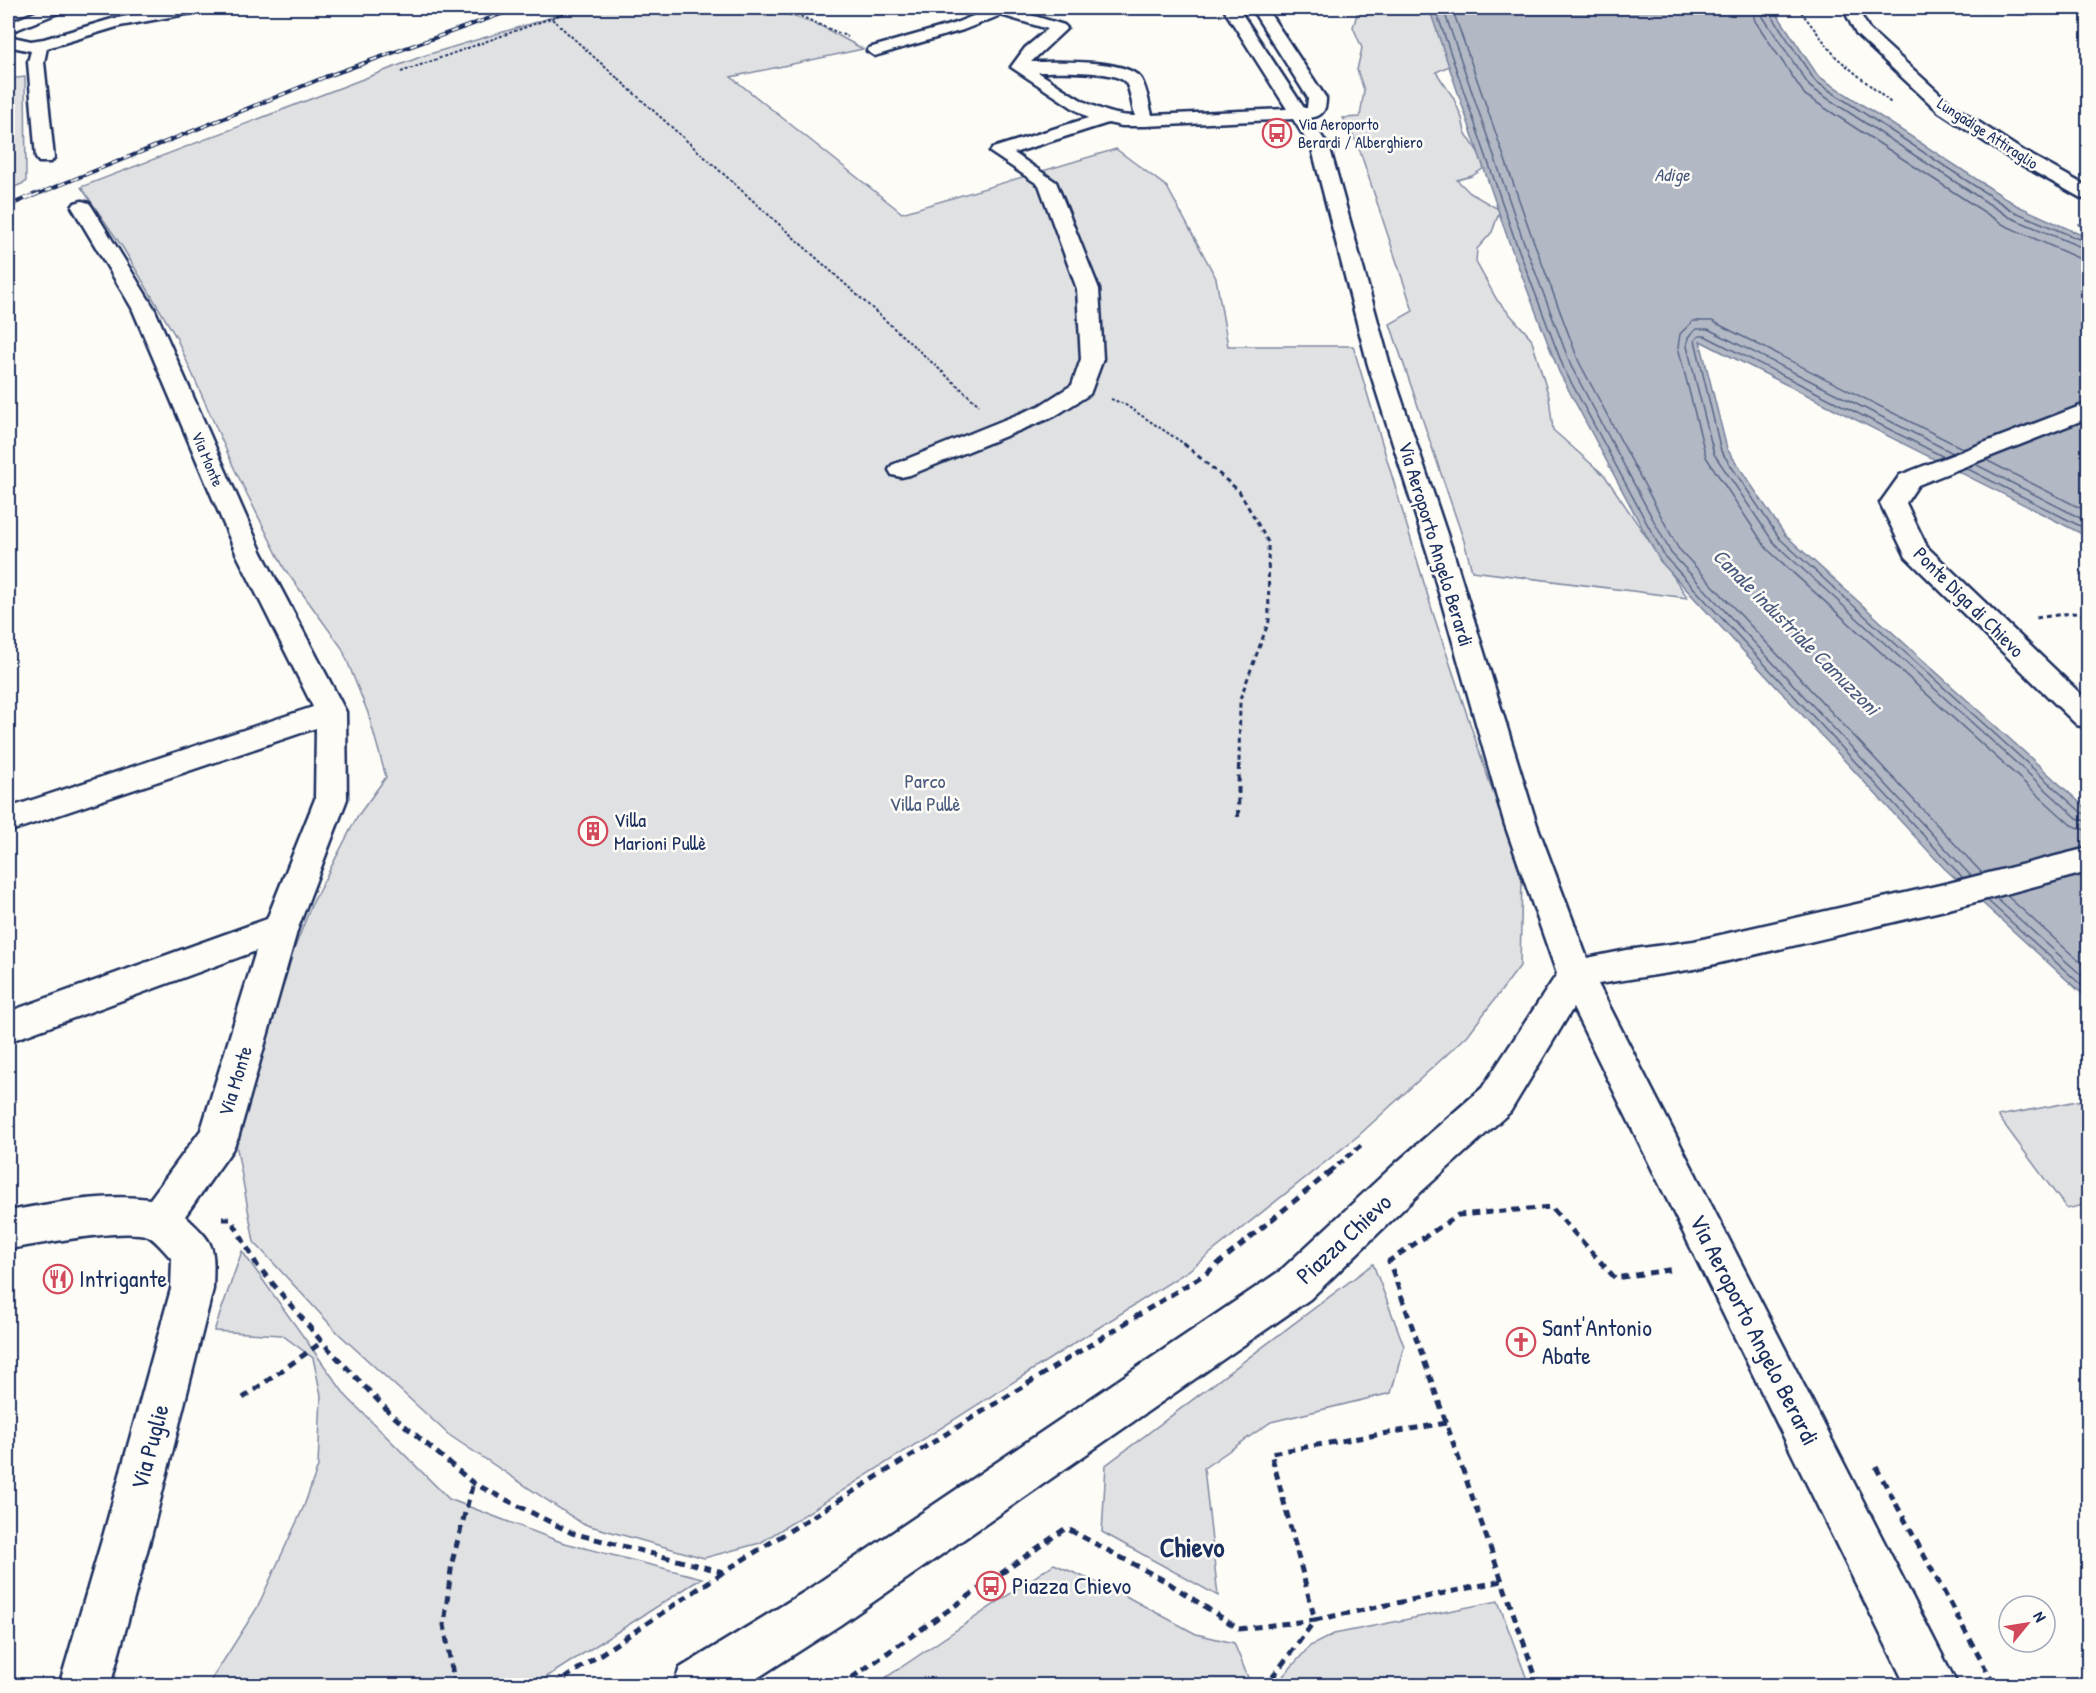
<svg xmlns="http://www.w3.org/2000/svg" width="2096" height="1693" viewBox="0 0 2096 1693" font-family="'Patrick Hand',sans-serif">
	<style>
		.green { fill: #e0e1e3; stroke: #7e88a0; stroke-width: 1.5 }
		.water { fill: #b3b8c5; stroke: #76819c; stroke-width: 1.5 }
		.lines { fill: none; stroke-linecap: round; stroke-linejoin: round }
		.shore { stroke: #586687; stroke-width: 1.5 }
		.minor-casing { stroke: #1b2f5e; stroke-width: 5 }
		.path-far3 { stroke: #1b2f5e; stroke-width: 2; stroke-dasharray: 3 2; stroke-linecap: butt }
		.path-far2 { stroke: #1b2f5e; stroke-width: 3; stroke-dasharray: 5 4; stroke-linecap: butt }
		.path-far1 { stroke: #1b2f5e; stroke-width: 4; stroke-dasharray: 7 4.5; stroke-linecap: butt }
		.path { stroke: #1b2f5e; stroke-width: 5; stroke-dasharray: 8 6; stroke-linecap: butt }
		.minor { fill: #fdfcf7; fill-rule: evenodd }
		.rail-far1-casing { stroke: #1b2f5e; stroke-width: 4 }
		.rail-casing { stroke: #1b2f5e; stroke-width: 4.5 }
		.rail-far1 { stroke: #fdfcf7; stroke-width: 2; stroke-dasharray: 7; stroke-linecap: butt }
		.rail { stroke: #fdfcf7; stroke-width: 3; stroke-dasharray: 9; stroke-linecap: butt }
		.labels { text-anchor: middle; stroke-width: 5; stroke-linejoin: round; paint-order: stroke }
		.far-poi-label { font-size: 16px; fill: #1b2f5e; stroke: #fdfcf7; text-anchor: start }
		.far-street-label { font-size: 16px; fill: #1b2f5e; stroke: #fdfcf7 }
		.far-water-label { font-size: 18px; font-style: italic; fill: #49587d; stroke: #fdfcf7 }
		.street-label { font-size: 20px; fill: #1b2f5e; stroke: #fdfcf7 }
		.park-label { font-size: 20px; fill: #4c5c7f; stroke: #fdfcf7 }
		.poi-label { font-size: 20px; fill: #1b2f5e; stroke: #fdfcf7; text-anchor: start }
		.water-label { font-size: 21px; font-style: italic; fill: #49587d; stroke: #fdfcf7 }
		.near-street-label { font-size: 24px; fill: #1b2f5e; stroke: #fdfcf7 }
		.near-poi-label { font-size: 24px; fill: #1b2f5e; stroke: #fdfcf7; text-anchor: start }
		.near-quarter-label { font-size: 27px; font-weight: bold; fill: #1b2f5e; stroke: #fdfcf7 }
	</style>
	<rect width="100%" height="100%" fill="#fdfcf7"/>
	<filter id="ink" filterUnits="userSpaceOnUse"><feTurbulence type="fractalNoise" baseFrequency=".0167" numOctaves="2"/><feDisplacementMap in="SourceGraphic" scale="12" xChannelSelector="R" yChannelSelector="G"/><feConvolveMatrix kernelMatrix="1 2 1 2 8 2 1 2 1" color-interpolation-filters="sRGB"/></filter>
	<g filter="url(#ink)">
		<!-- green -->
		<g class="green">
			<path d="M583 8H769L821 26 863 49 731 77 902 213 1116 149 1167 187 1216 278 1228 346H1353L1433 613 1522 879 1520 966 1467 1036 1358 1136 1188 1271 760 1543 704 1558 583 1524 449 1435 339 1334 254 1242 233 1127 252 1058 311 906 357 817 386 777 368 713 342 648 284 568 235 470 176 337 123 248 81 187 423 56Z"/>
			<path d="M1359 8H1464L1460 61 1436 72 1453 97 1462 118 1465 132 1487 166 1472 176 1457 180 1470 193 1500 210 1492 232 1477 249 1476 262 1497 300 1531 338 1549 397 1553 430 1605 476 1688 598 1472 571 1464 541 1390 324 1413 311 1358 145 1343 118 1360 117 1364 90 1357 70 1362 48 1353 27Z"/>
			<path d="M1918 8H2034V15Z"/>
			<path d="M25 77 26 182 8 190V79Z"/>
			<path d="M2088 1099V1204L2067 1209 1998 1116Z"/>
			<path d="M242 1251 346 1396 449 1499 561 1542 702 1578 534 1685H208L257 1608 304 1506 318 1466 321 1395 313 1358 282 1335 214 1331Z"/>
			<path d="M1373 1264 1404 1346 1391 1393 1271 1422 1204 1468 1218 1596 1102 1532 1106 1465Z"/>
			<path d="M1054 1564 1120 1593 1196 1634 1234 1643 1249 1680 1242 1686 875 1685Z"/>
			<path d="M1498 1601 1529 1685H1275L1310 1646 1334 1634Z"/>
		</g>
		<!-- water -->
		<path class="water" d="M1429 8H1773L1818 76 2016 205 2088 238V537L1700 341 1727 449 1785 535 2088 810V999L1944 868 1660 561 1559 372 1509 242Z"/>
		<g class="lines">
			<!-- shore -->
			<g class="shore">
				<path d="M1435 8 1515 240 1564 369 1665 557 1963 878"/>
				<path d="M1443 8 1522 237 1571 366 1671 553 1971 876"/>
				<path d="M1452 8 1531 234 1579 362 1678 548 1982 873"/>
				<path d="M1752 8 1755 21 1805 95 2004 225 2078 258 2088 259"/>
				<path d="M1761 8 1763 17 1810 87 2009 217 2088 250"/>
				<path d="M1769 8 1770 13 1815 81 2013 211 2088 243"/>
				<path d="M1964 449 1712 321H1693L1680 334 1678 347 1706 457 1767 549 2071 825 2088 831"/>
				<path d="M1953 453 1708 329H1696L1688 337 1687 346 1714 454 1774 543 2077 818 2088 822"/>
				<path d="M1944 457 1705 336H1699L1695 340 1721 451 1780 539 2082 813 2088 814"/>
				<path d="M1986 460 2088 512"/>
				<path d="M1975 464 2088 522"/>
				<path d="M1966 468 2088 530"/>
				<path d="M2006 895 2088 969"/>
				<path d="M1996 898 2088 981"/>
				<path d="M1987 900 2088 991"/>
			</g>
			<!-- minor casing -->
			<g class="minor-casing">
				<g id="minor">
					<path d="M46 8H63L58 13 8 33V23Z"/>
					<path d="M170 8H200L192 13 120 26 47 48 44 62 54 158 51 162H39L36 158 28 62 31 51 8 46V36L31 41 44 39 112 19Z"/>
					<path d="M993 8H1008L1064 25 1067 28 1064 31 1031 62C1054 62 1127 58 1141 79 1147 89 1149 104 1152 115L1287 109 1223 8H1238L1304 108H1307L1308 98 1251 8H1266L1326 98C1326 110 1323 116 1310 118L1330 149 1390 365 1455 558 1537 825 1587 958 1627 950 1694 941 1949 883 2088 848V872L1949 909 1694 969 1598 984 1958 1686H1906L1573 1008 1510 1112 1423 1190 1310 1299 840 1625 745 1686H673L680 1668 806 1591 1280 1271 1395 1164 1482 1088 1557 974 1505 825 1429 558 1368 365 1312 149 1293 119 1145 126H1122L1108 123 1014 153 1056 182 1099 289 1103 359 1090 394 1055 416 910 475 901 477 892 475 889 470 892 465 1039 406 1072 385 1081 359 1077 289 1039 185 990 152 993 148 1088 118 1011 67 1025 48 1048 29 1001 15 963 30 881 54 875 56 867 51 869 48 953 24ZM1038 72C1054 72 1117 69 1126 83 1131 92 1132 106 1135 116 1097 116 1068 91 1038 72Z"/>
					<path d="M1843 8H1857L1869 29 1951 104 2020 149 2088 187V200L2081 198 2008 157 1939 112 1856 34Z"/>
					<path d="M82 201 89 203 92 207 154 308 262 553 346 712 347 799 298 928 238 1138 232 1150 185 1216C217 1246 214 1246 213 1289L152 1533 110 1686H59L104 1533 171 1289 172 1259C165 1252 156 1240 148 1236 123 1227 37 1245 8 1249V1211C54 1203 103 1193 150 1199L201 1130 256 951 8 1042V1012L267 919 315 799 316 728 8 832V808L313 707 236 553 132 308 72 207 75 203Z"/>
					<path d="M2088 403V418L1918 485 1906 503 1927 547 2088 701V728L2077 725 1906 557 1880 503 1900 475Z"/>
				</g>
			</g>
			<!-- path-far3 -->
			<g class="path-far3">
				<path d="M782 8 848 37"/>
				<path d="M1798 8 1836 57 1891 103"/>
				<path d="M552 19 979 405"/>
				<path d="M401 72 579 8"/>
				<path d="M2078 224 2088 229"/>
				<path d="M1111 399 1124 404 1186 445"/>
			</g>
			<!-- path-far2 -->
			<g class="path-far2">
				<path d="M1184 444 1239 491 1268 542 1269 621 1240 699 1239 764"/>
				<path d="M2036 618 2072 613 2088 615"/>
			</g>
			<!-- path-far1 -->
			<g class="path-far1">
				<path d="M1238 817 1239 763"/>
				<path d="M1329 1172 1364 1143"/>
			</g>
			<!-- path -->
			<g class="path">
				<path d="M222 1219H231L257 1265 322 1342 392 1415 473 1483 572 1533 723 1572 1208 1272 1331 1171"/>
				<path d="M243 1398 322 1342"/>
				<path d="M1446 1423 1271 1453 1315 1620 1502 1581"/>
				<path d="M1876 1467 1995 1686"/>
				<path d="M455 1686 444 1625 452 1562 473 1483"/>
				<path d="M553 1686 722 1573"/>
				<path d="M840 1686 1066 1528 1167 1582 1239 1629 1315 1620 1266 1686"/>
				<path d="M1539 1686 1389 1261 1458 1215 1551 1207 1615 1278 1675 1269"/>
			</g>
			<!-- minor -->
			<use href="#minor" class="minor"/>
			<!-- rail-far1 casing -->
			<g class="rail-far1-casing">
				<path id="rail-far1" d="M33 196 325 77 518 8"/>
			</g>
			<!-- rail casing -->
			<g class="rail-casing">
				<path id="rail" d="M8 206 36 194"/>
			</g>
			<!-- rail-far1 -->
			<use href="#rail-far1" class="rail-far1"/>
			<!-- rail -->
			<use href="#rail" class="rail"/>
		</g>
	</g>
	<!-- icons -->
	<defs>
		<g id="bus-ring" transform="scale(1.5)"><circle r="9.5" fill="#fdfcf7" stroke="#d1495b" stroke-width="1.5"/><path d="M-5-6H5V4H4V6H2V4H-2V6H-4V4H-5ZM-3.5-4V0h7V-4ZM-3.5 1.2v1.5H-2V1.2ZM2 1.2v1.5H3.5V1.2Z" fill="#d1495b"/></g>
		<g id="building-ring" transform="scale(1.5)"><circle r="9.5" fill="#fdfcf7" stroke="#d1495b" stroke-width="1.5"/><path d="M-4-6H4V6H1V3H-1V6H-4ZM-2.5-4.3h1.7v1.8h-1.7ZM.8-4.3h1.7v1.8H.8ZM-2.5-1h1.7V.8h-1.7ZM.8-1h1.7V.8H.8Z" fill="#d1495b"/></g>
		<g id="restaurant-ring" transform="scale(1.5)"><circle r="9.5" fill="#fdfcf7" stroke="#d1495b" stroke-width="1.5"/><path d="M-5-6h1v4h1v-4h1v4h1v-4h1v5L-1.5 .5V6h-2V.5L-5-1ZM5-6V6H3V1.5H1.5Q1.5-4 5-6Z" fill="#d1495b"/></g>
		<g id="church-ring" transform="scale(1.5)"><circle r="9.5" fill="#fdfcf7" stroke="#d1495b" stroke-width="1.5"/><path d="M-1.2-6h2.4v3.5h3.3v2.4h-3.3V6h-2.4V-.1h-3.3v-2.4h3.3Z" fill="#d1495b"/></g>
	</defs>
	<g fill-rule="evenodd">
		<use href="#bus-ring" x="1277" y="133"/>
		<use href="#building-ring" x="593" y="831"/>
		<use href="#restaurant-ring" x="58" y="1279"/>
		<use href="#church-ring" x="1521" y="1342"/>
		<use href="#bus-ring" x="991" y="1586"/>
	</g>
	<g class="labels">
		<!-- far-poi labels -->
		<g class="far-poi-label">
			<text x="1298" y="130">Via Aeroporto<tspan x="1298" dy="18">Berardi / Alberghiero</tspan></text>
		</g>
		<!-- far-street labels -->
		<g class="far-street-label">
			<text transform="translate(1988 133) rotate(33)" y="6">Lungadige Attiraglio</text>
			<text transform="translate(208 459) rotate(67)" y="6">Via Monte</text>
		</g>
		<!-- far-water labels -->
		<g class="far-water-label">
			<text x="1672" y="181">Adige</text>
		</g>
		<!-- street labels -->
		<g class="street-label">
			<text transform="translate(1436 544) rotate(73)" y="7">Via Aeroporto Angelo Berardi</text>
			<text transform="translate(1969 602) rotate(45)" y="7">Ponte Diga di Chievo</text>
			<text transform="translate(235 1081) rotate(-73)" y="7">Via Monte</text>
		</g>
		<!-- park labels -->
		<g class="park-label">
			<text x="925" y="788">Parco<tspan x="925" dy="23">Villa Pullè</tspan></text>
		</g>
		<!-- poi labels -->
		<g class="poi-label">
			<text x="614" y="827">Villa<tspan x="614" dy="23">Marioni Pullè</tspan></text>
		</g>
		<!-- water labels -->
		<g class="water-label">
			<text transform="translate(1796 632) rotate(45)" y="7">Canale industriale Camuzzoni</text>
		</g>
		<!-- near-street labels -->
		<g class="near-street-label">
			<text transform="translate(1344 1239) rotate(-43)" y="8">Piazza Chievo</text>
			<text transform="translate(1754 1330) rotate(63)" y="8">Via Aeroporto Angelo Berardi</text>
			<text transform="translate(150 1447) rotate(-75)" y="8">Via Puglie</text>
		</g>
		<!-- near-poi labels -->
		<g class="near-poi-label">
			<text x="79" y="1287">Intrigante</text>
			<text x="1542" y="1336">Sant'Antonio<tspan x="1542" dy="28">Abate</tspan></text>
			<text x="1012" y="1594">Piazza Chievo</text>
		</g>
		<!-- near-quarter labels -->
		<g class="near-quarter-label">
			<text x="1192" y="1557">Chievo</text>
		</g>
	</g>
	<!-- margin -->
	<rect width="2096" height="1693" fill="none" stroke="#fdfcf7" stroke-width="30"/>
	<rect x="15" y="15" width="2066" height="1663" fill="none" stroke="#1b2f5e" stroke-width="2" filter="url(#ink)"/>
	<!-- north arrow -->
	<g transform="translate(2027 1624) rotate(60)"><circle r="28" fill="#fdfcf7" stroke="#a3aaba" stroke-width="1.5"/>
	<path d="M0-4.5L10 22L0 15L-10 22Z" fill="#d1495b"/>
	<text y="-9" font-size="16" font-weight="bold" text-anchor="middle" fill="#1b2f5e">N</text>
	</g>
</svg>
